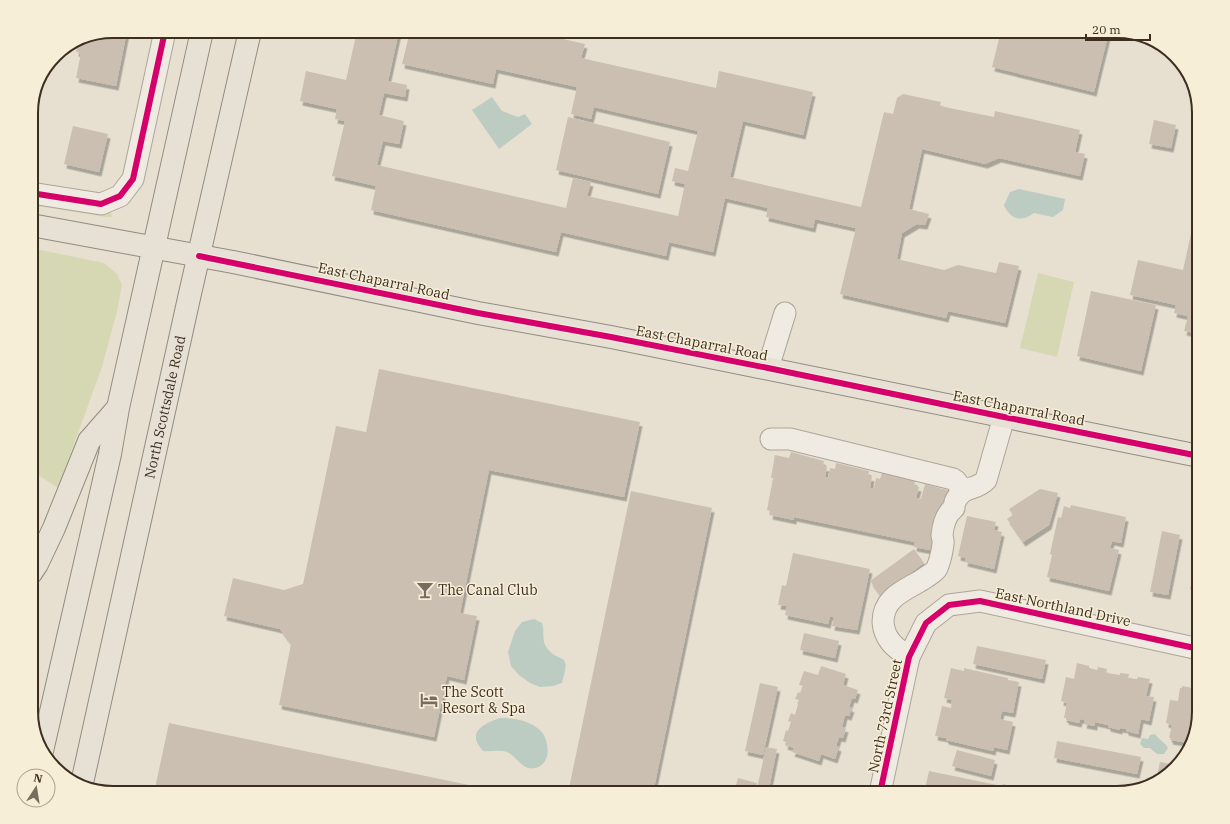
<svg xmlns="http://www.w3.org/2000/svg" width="1230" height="824" viewBox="0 0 1230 824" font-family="'IBM Plex Serif',serif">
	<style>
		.green { fill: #d6d7b3 }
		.water { fill: #bcccc2 }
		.building { fill: #cbbfb2; filter: url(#shadow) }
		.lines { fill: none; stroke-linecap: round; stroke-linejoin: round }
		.minor-casing { stroke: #ada599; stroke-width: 23 }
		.major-casing { stroke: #928b80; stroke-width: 24 }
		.minor { stroke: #efebe3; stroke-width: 21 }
		.major { stroke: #e6e1d4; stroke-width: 22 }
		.cycleway-casing { stroke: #f7eed8; stroke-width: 8 }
		.cycleway { stroke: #d6006c; stroke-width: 6 }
		.labels { text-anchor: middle; stroke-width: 3; stroke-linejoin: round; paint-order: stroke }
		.street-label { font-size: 14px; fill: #3d2e20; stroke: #f7eed8 }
		.poi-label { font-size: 14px; fill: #3d2e20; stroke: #f7eed8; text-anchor: start }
		.rim { fill: none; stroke: #3d2e20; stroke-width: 2 }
	</style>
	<defs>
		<filter id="shadow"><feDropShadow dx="2.5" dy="4.5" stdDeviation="0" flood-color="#0004"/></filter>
	</defs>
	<rect width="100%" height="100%" fill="#e7e0d1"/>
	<!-- green -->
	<g class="green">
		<path d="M31 202 111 212 112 217H106L31 205Z"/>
		<path d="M31 248 104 263 117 274 122 285 117 311 102 367 58 488 31 470Z"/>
		<path d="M1038 273 1074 282 1057 357 1020 348Z"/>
	</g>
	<!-- water -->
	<g class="water">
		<path d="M492 97 502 111 518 117 525 114 532 124 499 149 472 110Z"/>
		<path d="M1019 189 1065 199 1063 210 1053 217 1034 213C1021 223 1010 219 1004 205L1010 192Z"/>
		<path d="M534 619 542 623C545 630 541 641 547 648 560 665 572 650 562 683L553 686 540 687 530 683 519 675 511 666 508 652 515 631 522 622Z"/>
		<path d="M500 718C515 718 528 720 540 730 550 740 552 765 535 768 522 771 517 756 507 752 500 749 490 752 483 751 466 732 483 724 500 718Z"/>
		<path d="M1155 734C1159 740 1165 742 1168 748L1164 754H1157L1150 748H1144L1140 744 1142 738 1148 739 1150 735Z"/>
	</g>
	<!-- building -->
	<g class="building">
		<path d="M113 31H127L116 86 76 78 81 53 76 52 79 39 82 37Z"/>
		<path d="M357 31H399L388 81 407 85 405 97 384 93 379 115 404 121 399 144 383 141 377 165 566 208 573 178 591 182 587 196 678 216 685 184 672 181 675 168 688 171 698 131 594 107 591 119 571 114 577 87 496 69 493 84 402 64 410 31H459L494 39 495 31H528L585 44 581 58 716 88 719 71 813 92 803 135 743 121 730 177 861 207 884 112 893 114 897 98 903 94 941 102 940 106 994 117 995 111 1080 130 1075 152 1085 154 1080 176 999 158 985 164 922 149 909 209 929 214 925 225 917 224 902 233 897 259 944 270 958 265 996 273 999 262 1019 266 1005 323 948 311 946 318 840 294 856 228 815 219 813 228 766 217 768 208 725 198 713 252 669 242 666 256 561 232 556 252 371 210 376 186 332 176 345 121 335 119 337 109 300 101 306 71 346 80Z"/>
		<path d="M1001 31H1109L1094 92 992 67Z"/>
		<path d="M568 117 670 142 658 194 556 170Z"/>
		<path d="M1154 120 1176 125 1171 148 1149 144Z"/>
		<path d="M73 126 108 134 99 172 64 164Z"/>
		<path d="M1198 202H1199V334L1184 331 1188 316 1174 313 1176 305 1130 295 1138 260 1183 270Z"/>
		<path d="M1091 291 1156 305 1141 371 1077 356Z"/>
		<path d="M1198 334H1199V347H1196Z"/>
		<path d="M379 369 640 422 624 497 489 470 460 613 477 616 464 680 447 676 434 737 279 705 291 644 280 629 224 616 233 578 284 590 303 584 336 426 366 432Z"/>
		<path d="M791 452 824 461 823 466 827 467 825 477 828 478 830 468 835 469 836 463 869 471 868 476 872 477 870 488H874L876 478 880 479 882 473 915 481 914 486 919 487 916 498 921 499 925 484 950 491 935 551 914 547 915 542 794 517V520L770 515 771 511 767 510 773 478H771L775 455 789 458Z"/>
		<path d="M1040 489 1058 493 1049 525 1023 542 1007 519 1013 515 1009 509Z"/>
		<path d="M631 491 712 508 653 793H568Z"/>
		<path d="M1071 505 1126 517 1121 543 1112 541 1110 548 1119 550 1109 591 1047 577 1052 555 1050 554 1058 517 1061 518 1064 506 1070 508Z"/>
		<path d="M967 516 996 522 994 530 1002 532 994 569 965 562 966 558 958 556Z"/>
		<path d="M1162 531 1180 535 1168 595 1150 592Z"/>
		<path d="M914 549 924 563 880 595 870 581Z"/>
		<path d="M793 553 870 569 857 630 832 626 834 617 830 616 828 624 785 615 787 606 778 605 782 585 786 586Z"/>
		<path d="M1198 554H1199V591L1190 589Z"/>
		<path d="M804 633 839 641 835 658 800 650Z"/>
		<path d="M977 646 1046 660 1042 679 973 664Z"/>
		<path d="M1077 663 1089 666V668L1097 670 1098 667 1107 669 1106 673 1120 675V673L1129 674 1128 678 1137 679 1138 677 1150 679 1146 696 1154 697 1149 721 1141 719 1138 734 1126 731V729L1120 728V730L1108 727V725L1095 722V726L1084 724 1085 720 1080 719 1079 723 1066 720V718H1064L1067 703 1061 701 1066 677 1074 679Z"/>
		<path d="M821 666 846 674 843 685 858 690 855 699 852 698 849 707 852 708 849 716 845 715 842 727 846 728 843 738 839 737 836 746 839 747 835 759 821 754 819 761 792 752 794 748 785 745 786 742 783 741 786 730 788 731 791 722 788 721 791 713 795 715 799 700 795 699 798 692 800 693 803 686 799 685 804 671 818 675Z"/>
		<path d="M951 668 964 671V668L1008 678V680L1019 682 1013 713 1002 711 1000 719 1013 722 1007 750 994 747 993 751 946 740V738L935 736 942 706 951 708 952 700 944 698Z"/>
		<path d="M760 683 778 687 763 755 745 751Z"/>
		<path d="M1182 686 1193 688V690L1199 692V711L1189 743 1170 740 1171 738H1169L1172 725 1166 723 1170 700 1178 701 1180 688H1182Z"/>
		<path d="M169 723 503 792V793H154Z"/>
		<path d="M1057 741 1141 757 1137 774 1054 758Z"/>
		<path d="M766 747 777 749 768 793H756Z"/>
		<path d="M957 750 995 760 991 776 952 766Z"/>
		<path d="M1160 762 1176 765 1160 781 1156 780Z"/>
		<path d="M929 771 997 785 995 793H924Z"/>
		<path d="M738 778 757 783 755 793H734Z"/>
		<path d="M1003 784 1019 788 1018 793H1001Z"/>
	</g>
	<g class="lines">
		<!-- minor casing -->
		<g class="minor-casing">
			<g id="minor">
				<path d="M31 193 101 204 120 196 133 179 165 31"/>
				<path d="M768 368 785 313"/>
				<path d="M771 439H790L953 479 956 481 963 491"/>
				<path d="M955 502C962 485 976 491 986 480L1004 417"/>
				<path d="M909 657C895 648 884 639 883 622 883 596 907 590 925 578 929 575 935 572 937 568 940 561 942 552 943 544 944 541 942 538 942 535 943 525 946 514 954 508"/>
				<path d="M880 793 909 657 926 623 949 605 980 601 1199 649"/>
			</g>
		</g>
		<!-- major casing -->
		<g class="major-casing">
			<g id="major">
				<path d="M31 225 233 262 478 313 611 337 1199 456"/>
				<path d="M31 573 37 564 54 528 89 441 117 409"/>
				<path d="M42 751 110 454 118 408 202 31"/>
				<path id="s1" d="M82 783 189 298 250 31"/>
			</g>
		</g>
		<!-- minor -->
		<use href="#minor" class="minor"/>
		<!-- major -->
		<use href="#major" class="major"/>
		<!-- cycleway casing -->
		<g class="cycleway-casing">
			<g id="cycleway">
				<path d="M31 193 101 204 120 196 133 179 165 31"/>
				<path d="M199 256 478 313 611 337 768 368 1004 417 1199 456"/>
				<path d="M880 793 909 657 926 623 949 605 980 601 1199 649"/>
			</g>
		</g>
		<!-- cycleway -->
		<use href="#cycleway" class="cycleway"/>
	</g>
	<!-- icons -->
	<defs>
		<g id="bar-bare" transform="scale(1.38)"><path d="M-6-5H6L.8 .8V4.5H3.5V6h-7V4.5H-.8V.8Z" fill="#786c5e" stroke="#f7eed8" stroke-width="2.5" paint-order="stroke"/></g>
		<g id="hotel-bare" transform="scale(1.38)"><path d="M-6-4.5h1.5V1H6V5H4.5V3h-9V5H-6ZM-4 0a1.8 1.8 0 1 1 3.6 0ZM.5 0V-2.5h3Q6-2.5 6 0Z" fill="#786c5e" stroke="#f7eed8" stroke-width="2.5" paint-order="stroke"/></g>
	</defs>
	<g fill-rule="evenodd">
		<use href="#bar-bare" x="425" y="590"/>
		<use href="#hotel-bare" x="429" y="700"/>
	</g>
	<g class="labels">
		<!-- street labels -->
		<g class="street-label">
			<text transform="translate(384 281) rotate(12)" y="5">East Chaparral Road</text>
			<text transform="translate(702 343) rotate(11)" y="5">East Chaparral Road</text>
			<text dy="5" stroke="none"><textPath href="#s1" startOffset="385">North Scottsdale Road</textPath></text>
			<text transform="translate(1019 408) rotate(11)" y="5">East Chaparral Road</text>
			<text transform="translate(1063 607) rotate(12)" y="5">East Northland Drive</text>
			<text transform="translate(885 716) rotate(-78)" y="5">North 73rd Street</text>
		</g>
		<!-- poi labels -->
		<g class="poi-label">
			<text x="438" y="595">The Canal Club</text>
			<text x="442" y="697">The Scott<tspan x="442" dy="16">Resort &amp; Spa</tspan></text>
		</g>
	</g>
	<!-- crop -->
	<path d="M0 0H1230V824H0ZM113 38H1117A75 75 0 0 1 1192 113V711A75 75 0 0 1 1117 786H113A75 75 0 0 1 38 711V113A75 75 0 0 1 113 38Z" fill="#f7eed8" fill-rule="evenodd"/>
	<path class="rim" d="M113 38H1117A75 75 0 0 1 1192 113V711A75 75 0 0 1 1117 786H113A75 75 0 0 1 38 711V113A75 75 0 0 1 113 38Z"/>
	<!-- north arrow -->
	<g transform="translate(36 788) rotate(12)"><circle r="19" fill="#f7eed8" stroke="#ada18e"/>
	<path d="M0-3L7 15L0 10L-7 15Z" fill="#786c5e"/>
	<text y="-6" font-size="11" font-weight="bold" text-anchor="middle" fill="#3d2e20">N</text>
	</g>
	<!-- scale -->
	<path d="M1086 34v6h64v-6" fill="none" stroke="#3d2e20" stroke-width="2"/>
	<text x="1092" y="34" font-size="12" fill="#3d2e20" stroke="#f7eed8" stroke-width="3" paint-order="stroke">20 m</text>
</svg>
